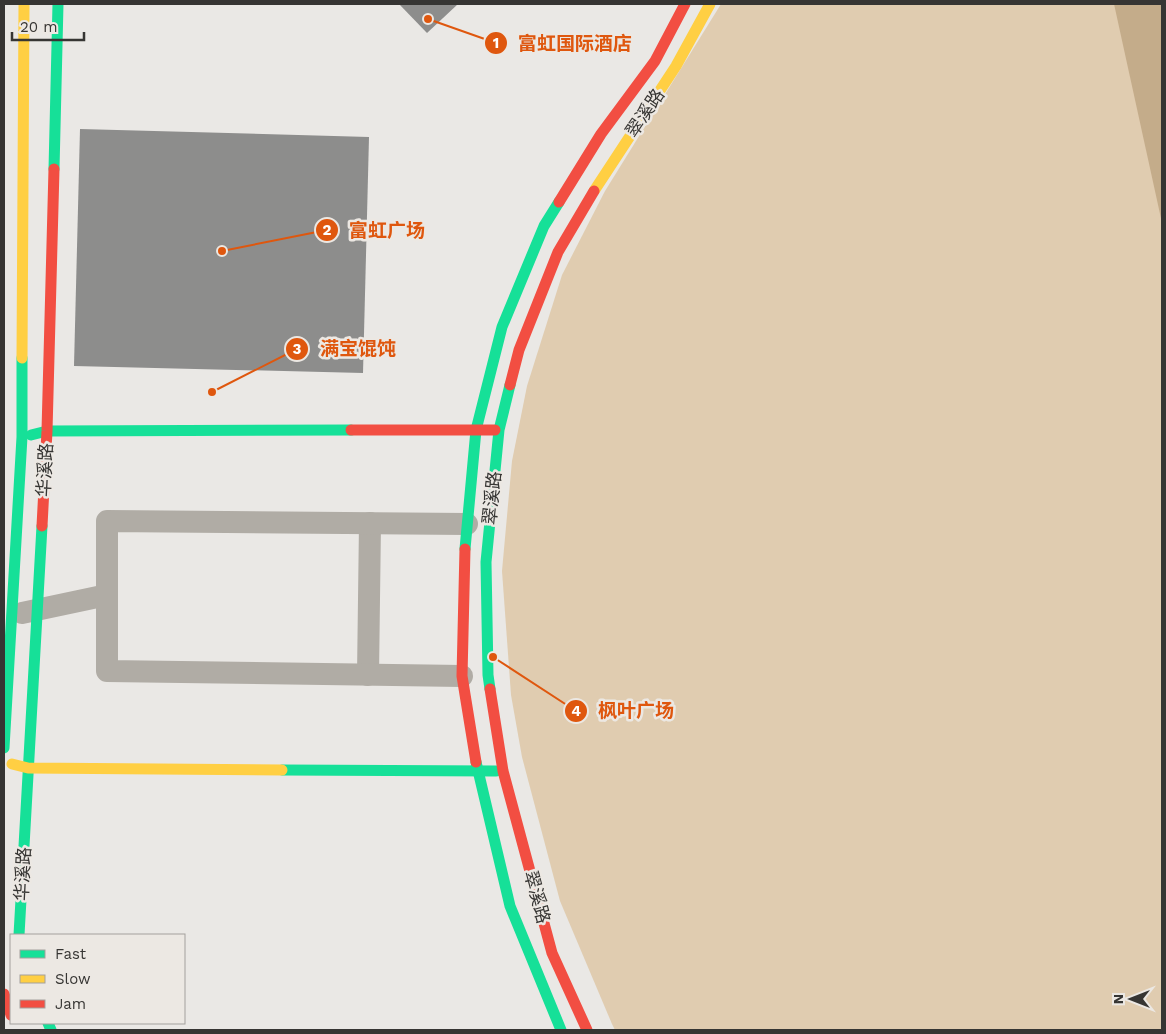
<svg xmlns="http://www.w3.org/2000/svg" width="1166" height="1034" viewBox="0 0 1166 1034" font-family="'Work Sans','Noto Sans SC',sans-serif">
	<style>
		.green { fill: #e0ccb0 }
		.water { fill: #c4ac8a }
		.building { fill: #8d8d8c }
		.lines { fill: none; stroke-linecap: round; stroke-linejoin: round }
		.street { stroke: #b0aca5; stroke-width: 22 }
		.fast { stroke: #16e098; stroke-width: 11 }
		.slow { stroke: #ffcf43; stroke-width: 11 }
		.jam { stroke: #f24e42; stroke-width: 11 }
		.labels { text-anchor: middle; stroke-width: 5; stroke-linejoin: round; paint-order: stroke }
		.street-label { font-size: 18px; fill: #363533; stroke: #ece8e3 }
		.leader { fill: none; stroke: #df570e; stroke-width: 2 }
		.callout-dot { fill: #df570e; stroke: #ece8e3; stroke-width: 2 }
		.mark-label { font-size: 15px; text-anchor: middle; font-weight: bold; fill: #fff }
		.callout-label { font-size: 19px; text-anchor: middle; font-weight: bold; fill: #df570e; stroke: #ece8e3; stroke-width: 5; stroke-linejoin: round; paint-order: stroke }
	</style>
	<rect width="100%" height="100%" fill="#eae8e5"/>
	<!-- green -->
	<path class="green" d="M721 4H1122L1162 186V1030H615L612 1024 560 901 522 757 511 695 502 571 512 461 527 386 562 275 605 191Z"/>
	<!-- water -->
	<path class="water" d="M1114 4H1162V223Z"/>
	<!-- building -->
	<g class="building">
		<path d="M399 4H458L427 33Z"/>
		<path d="M80 129 369 137 363 373 74 366Z"/>
	</g>
	<g class="lines">
		<!-- street -->
		<g class="street">
			<path d="M22 613 107 595"/>
			<path d="M368 675 370 523"/>
			<path d="M462 676 107 671V521L467 524"/>
		</g>
		<!-- fast -->
		<g class="fast">
			<path d="M54 169 58 4"/>
			<path d="M31 435 47 431 351 430"/>
			<path d="M465 549 476 430 502 327 544 226 559 202"/>
			<path d="M490 689 488 675 486 562 499 430 510 385"/>
			<path d="M4 748 22 437V358"/>
			<path d="M476 762 510 906 561 1030"/>
			<path d="M282 770 496 771"/>
			<path d="M19 935 42 526"/>
			<path d="M48 1023 51 1030"/>
		</g>
		<!-- slow -->
		<g class="slow">
			<path d="M594 191 676 66 710 4"/>
			<path d="M22 358 24 4"/>
			<path d="M12 764 28 768 282 770"/>
		</g>
		<!-- jam -->
		<g class="jam">
			<path d="M559 202 601 134 655 61 685 4"/>
			<path d="M510 385 519 350 558 252 594 191"/>
			<path d="M351 430H495"/>
			<path d="M42 526 47 431 54 169"/>
			<path d="M465 549 462 676 476 762"/>
			<path d="M490 689 503 771 552 953 587 1030"/>
			<path d="M4 994 11 1015"/>
		</g>
	</g>
	<g class="labels">
		<!-- street labels -->
		<g class="street-label">
			<text transform="translate(645 113) rotate(-56)" y="6">翠溪路</text>
			<text transform="translate(45 470) rotate(-87)" y="6">华溪路</text>
			<text transform="translate(492 498) rotate(-84)" y="6">翠溪路</text>
			<text transform="translate(23 874) rotate(-87)" y="6">华溪路</text>
			<text transform="translate(537 897) rotate(75)" y="6">翠溪路</text>
		</g>
	</g>
	<!-- callouts -->
	<path class="leader" d="M428 19L496 43M222 251L327 230M212 392L297 349M493 657L576 711"/>
	<g class="callout-dot">
		<circle cx="428" cy="19" r="5"/>
		<circle cx="222" cy="251" r="5"/>
		<circle cx="212" cy="392" r="5"/>
		<circle cx="493" cy="657" r="5"/>
		<circle cx="496" cy="43" r="12"/>
		<circle cx="327" cy="230" r="12"/>
		<circle cx="297" cy="349" r="12"/>
		<circle cx="576" cy="711" r="12"/>
	</g>
	<g class="mark-label">
		<text x="496" y="48">1</text>
		<text x="327" y="235">2</text>
		<text x="297" y="354">3</text>
		<text x="576" y="716">4</text>
	</g>
	<g class="callout-label">
		<text x="575" y="50">富虹国际酒店</text>
		<text x="387" y="237">富虹广场</text>
		<text x="358" y="355">满宝馄饨</text>
		<text x="636" y="717">枫叶广场</text>
	</g>
	<!-- border -->
	<rect width="1166" height="1034" fill="none" stroke="#363533" stroke-width="10"/>
	<!-- legend -->
	<rect x="10" y="934" width="175" height="90" fill="#ece8e3" stroke="#a3a09d"/>
	<rect x="20" y="950" width="25" height="8" fill="#16e098" stroke="#a3a09d"/>
	<text x="55" y="959" font-size="15" fill="#363533">Fast</text>
	<rect x="20" y="975" width="25" height="8" fill="#ffcf43" stroke="#a3a09d"/>
	<text x="55" y="984" font-size="15" fill="#363533">Slow</text>
	<rect x="20" y="1000" width="25" height="8" fill="#f24e42" stroke="#a3a09d"/>
	<text x="55" y="1009" font-size="15" fill="#363533">Jam</text>
	<!-- north arrow -->
	<g transform="translate(1131 999) rotate(270)" stroke="#ece8e3" stroke-width="4" paint-order="stroke">
	<path d="M0-4L9 19L0 12L-9 19Z" fill="#363533"/>
	<text y="-8" font-size="14" font-weight="bold" text-anchor="middle" fill="#363533">N</text>
	</g>
	<!-- scale -->
	<path d="M12 32v8h72v-8" fill="none" stroke="#363533" stroke-width="2.5"/>
	<text x="20" y="32" font-size="15" fill="#363533" stroke="#ece8e3" stroke-width="4" paint-order="stroke">20 m</text>
</svg>
